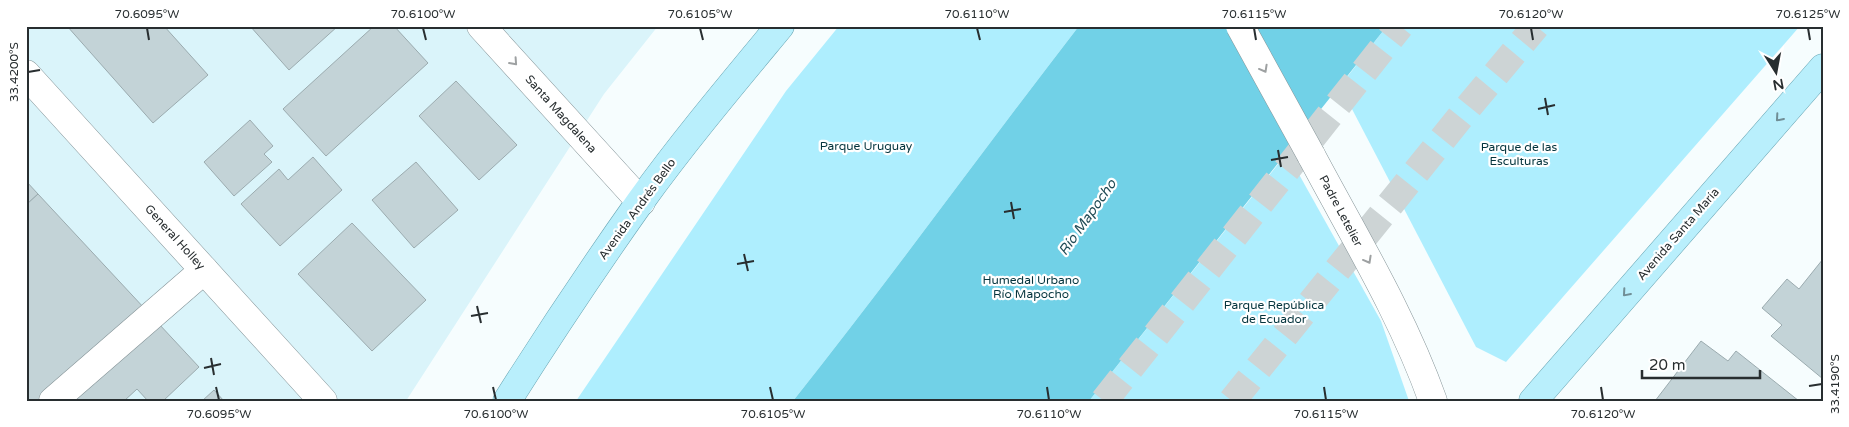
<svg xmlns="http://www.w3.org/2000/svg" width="1849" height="427" viewBox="0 0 1849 427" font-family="'Varela Round',sans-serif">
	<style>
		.built { fill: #daf4fa }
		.green { fill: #aeeefe }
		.water { fill: #71d1e7 }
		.building { fill: #c3d3d7; stroke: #9babaf }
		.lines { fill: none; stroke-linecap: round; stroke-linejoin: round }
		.motorway-tunnel { stroke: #cdd4d5; stroke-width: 28; stroke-dasharray: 28 14; stroke-linecap: butt }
		.pedestrian-casing { stroke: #869599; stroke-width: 29 }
		.minor-casing { stroke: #869599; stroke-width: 29 }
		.tertiary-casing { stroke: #869599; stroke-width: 29 }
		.primary-casing { stroke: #68a5b3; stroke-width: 29 }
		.pedestrian { stroke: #fff; stroke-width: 28 }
		.minor { stroke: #fff; stroke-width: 28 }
		.tertiary { stroke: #fff; stroke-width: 28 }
		.primary { stroke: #b9effc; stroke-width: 28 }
		.tertiary-bridge-casing { stroke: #869599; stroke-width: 29; stroke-linecap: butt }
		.tertiary-bridge { stroke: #fff; stroke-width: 28 }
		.oneway { stroke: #9ea1a2 }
		.oneway2 { stroke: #708e96 }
		.ticks { fill: none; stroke: #282e30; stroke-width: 2 }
		.labels { text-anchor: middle; stroke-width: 4.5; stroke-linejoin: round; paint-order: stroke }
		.street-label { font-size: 12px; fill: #282e30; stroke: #fff }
		.park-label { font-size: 12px; fill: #04343d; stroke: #fff }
		.water-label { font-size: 14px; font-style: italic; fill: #214c56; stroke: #fff }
		.neatline { fill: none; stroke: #282e30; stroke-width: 2 }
		.ticks-label { font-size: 12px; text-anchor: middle; fill: #282e30 }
	</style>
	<rect width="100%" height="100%" fill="#f6fdfe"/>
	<!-- built -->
	<path class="built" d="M26 26H658L604 94 406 401H26Z"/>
	<!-- green -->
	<g class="green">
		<path d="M839 26H1079C983 150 891 278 793 401H576L786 91Z"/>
		<path d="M1387 26H1800L1506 362 1476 347 1340 86Z"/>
		<path d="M1287 153 1381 321 1409 401H1089Z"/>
	</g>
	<!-- water -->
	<path class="water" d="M1079 26H1387L1089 401H793C891 278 983 150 1079 26Z"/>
	<!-- building -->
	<g class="building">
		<path d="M67 26H164L208 75 153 123Z"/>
		<path d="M250 26H338L289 70Z"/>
		<path d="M374 26H394L428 63 326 156 283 109Z"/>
		<path d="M456 81 517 145 479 180 419 116Z"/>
		<path d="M250 120 273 146 264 154 272 162 234 196 204 162Z"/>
		<path d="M313 157 342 190 280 246 241 204 279 169 288 180Z"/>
		<path d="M416 162 458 210 414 248 372 200Z"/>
		<path d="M26 181 38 194 26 205Z"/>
		<path d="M38 194 199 367 163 401H148L137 389 124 401H26V205Z"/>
		<path d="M352 223 426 300 372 351 298 274Z"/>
		<path d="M1823 259V379L1771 336 1782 325 1762 308 1787 279 1799 289Z"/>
		<path d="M1701 341 1728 361 1736 351 1799 401H1655Z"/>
		<path d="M214 390 224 401H202Z"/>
	</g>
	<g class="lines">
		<!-- motorway-tunnel -->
		<g class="motorway-tunnel">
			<path d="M1104 401 1400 26"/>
			<path d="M1232 401 1470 105 1536 26"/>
		</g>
		<!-- pedestrian casing -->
		<g class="pedestrian-casing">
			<path id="pedestrian" d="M53 401 204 270"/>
		</g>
		<!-- minor casing -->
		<g class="minor-casing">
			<g id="minor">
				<path d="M481 26 641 202"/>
				<path d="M26 74 323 401"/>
			</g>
		</g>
		<!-- tertiary casing -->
		<g class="tertiary-casing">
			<path id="tertiary" d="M1311 155C1354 236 1402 314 1433 401"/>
		</g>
		<!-- primary casing -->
		<g class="primary-casing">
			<g id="primary">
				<path d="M507 401C550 333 594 267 640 202 684 141 732 84 780 26"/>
				<path d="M1533 401 1823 68"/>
			</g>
		</g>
		<!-- pedestrian -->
		<use href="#pedestrian" class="pedestrian"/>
		<!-- minor -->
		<use href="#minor" class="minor"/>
		<!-- tertiary -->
		<use href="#tertiary" class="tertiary"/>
		<!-- primary -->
		<use href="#primary" class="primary"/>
		<!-- tertiary-bridge casing -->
		<g class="tertiary-bridge-casing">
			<path id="tertiary-bridge" d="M1240 26 1311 155"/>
		</g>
		<!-- tertiary-bridge -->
		<use href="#tertiary-bridge" class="tertiary-bridge"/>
	</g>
	<!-- one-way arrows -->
	<defs><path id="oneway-chevron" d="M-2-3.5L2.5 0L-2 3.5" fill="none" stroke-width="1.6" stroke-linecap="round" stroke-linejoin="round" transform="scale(1.25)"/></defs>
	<g class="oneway">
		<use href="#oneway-chevron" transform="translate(514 62) rotate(48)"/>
		<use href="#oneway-chevron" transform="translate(1264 69) rotate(61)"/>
		<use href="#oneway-chevron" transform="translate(1368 260) rotate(61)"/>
	</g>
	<g class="oneway2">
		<use href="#oneway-chevron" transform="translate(1779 118) rotate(131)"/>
		<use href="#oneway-chevron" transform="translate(1626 293) rotate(131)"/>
	</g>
	<!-- ticks -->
	<path class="ticks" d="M147 28 149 40M423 28 426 40M700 28 703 40M977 28 980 40M1254 28 1256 40M1531 28 1533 40M1808 28 1810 40M28 72 40 70M1545 98 1548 115M1538 109 1555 105M1278 150 1281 167M1271 160 1288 157M1011 202 1014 219M1004 212 1021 209M744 254 748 271M737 264 754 261M477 306 481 323M471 316 488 313M211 358 214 375M204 368 221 364M1809 386 1822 384M216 387 219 400M493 387 496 400M770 387 773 400M1047 387 1049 400M1324 387 1326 400M1601 387 1603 400"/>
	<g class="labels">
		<!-- street labels -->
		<g class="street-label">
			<text transform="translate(561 114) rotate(48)" y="4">Santa Magdalena</text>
			<text transform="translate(637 209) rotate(-54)" y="4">Avenida Andrés Bello</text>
			<text transform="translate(1341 211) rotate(62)" y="4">Padre Letelier</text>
			<text transform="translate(1678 234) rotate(-49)" y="4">Avenida Santa María</text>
			<text transform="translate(175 237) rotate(48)" y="4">General Holley</text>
		</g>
		<!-- park labels -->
		<g class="park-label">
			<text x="866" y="150">Parque Uruguay</text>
			<text x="1519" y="151">Parque de las<tspan x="1519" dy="14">Esculturas</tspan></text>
			<text x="1031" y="284">Humedal Urbano<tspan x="1031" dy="14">Río Mapocho</tspan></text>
			<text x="1274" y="309">Parque República<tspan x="1274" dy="14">de Ecuador</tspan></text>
		</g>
		<!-- water labels -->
		<g class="water-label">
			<text transform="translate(1087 217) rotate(-55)" y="5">Río Mapocho</text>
		</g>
	</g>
	<!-- border -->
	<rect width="1849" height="427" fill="none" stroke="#ffffff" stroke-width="55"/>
	<!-- north arrow -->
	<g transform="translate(1776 72) rotate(169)" stroke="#ffffff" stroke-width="4" paint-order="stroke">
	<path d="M0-4L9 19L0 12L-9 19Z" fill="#282e30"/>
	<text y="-8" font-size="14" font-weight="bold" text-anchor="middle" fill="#282e30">N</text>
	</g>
	<!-- scale -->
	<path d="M1642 370v8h118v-8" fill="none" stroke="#282e30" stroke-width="2.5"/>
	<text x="1649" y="370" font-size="15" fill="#282e30" stroke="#ffffff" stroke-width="4" paint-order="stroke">20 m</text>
	<rect x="28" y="28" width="1794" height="372" class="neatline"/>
	<g class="ticks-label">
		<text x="147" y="18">70.6095°W</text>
		<text x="423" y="18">70.6100°W</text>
		<text x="700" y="18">70.6105°W</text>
		<text x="977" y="18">70.6110°W</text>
		<text x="1254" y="18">70.6115°W</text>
		<text x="1531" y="18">70.6120°W</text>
		<text x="1808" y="18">70.6125°W</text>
		<text transform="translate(14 72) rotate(-90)" y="4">33.4200°S</text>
		<text transform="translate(1835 384) rotate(-90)" y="4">33.4190°S</text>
		<text x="219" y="418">70.6095°W</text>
		<text x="496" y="418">70.6100°W</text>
		<text x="773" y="418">70.6105°W</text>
		<text x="1049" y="418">70.6110°W</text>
		<text x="1326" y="418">70.6115°W</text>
		<text x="1603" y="418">70.6120°W</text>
	</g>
</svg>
